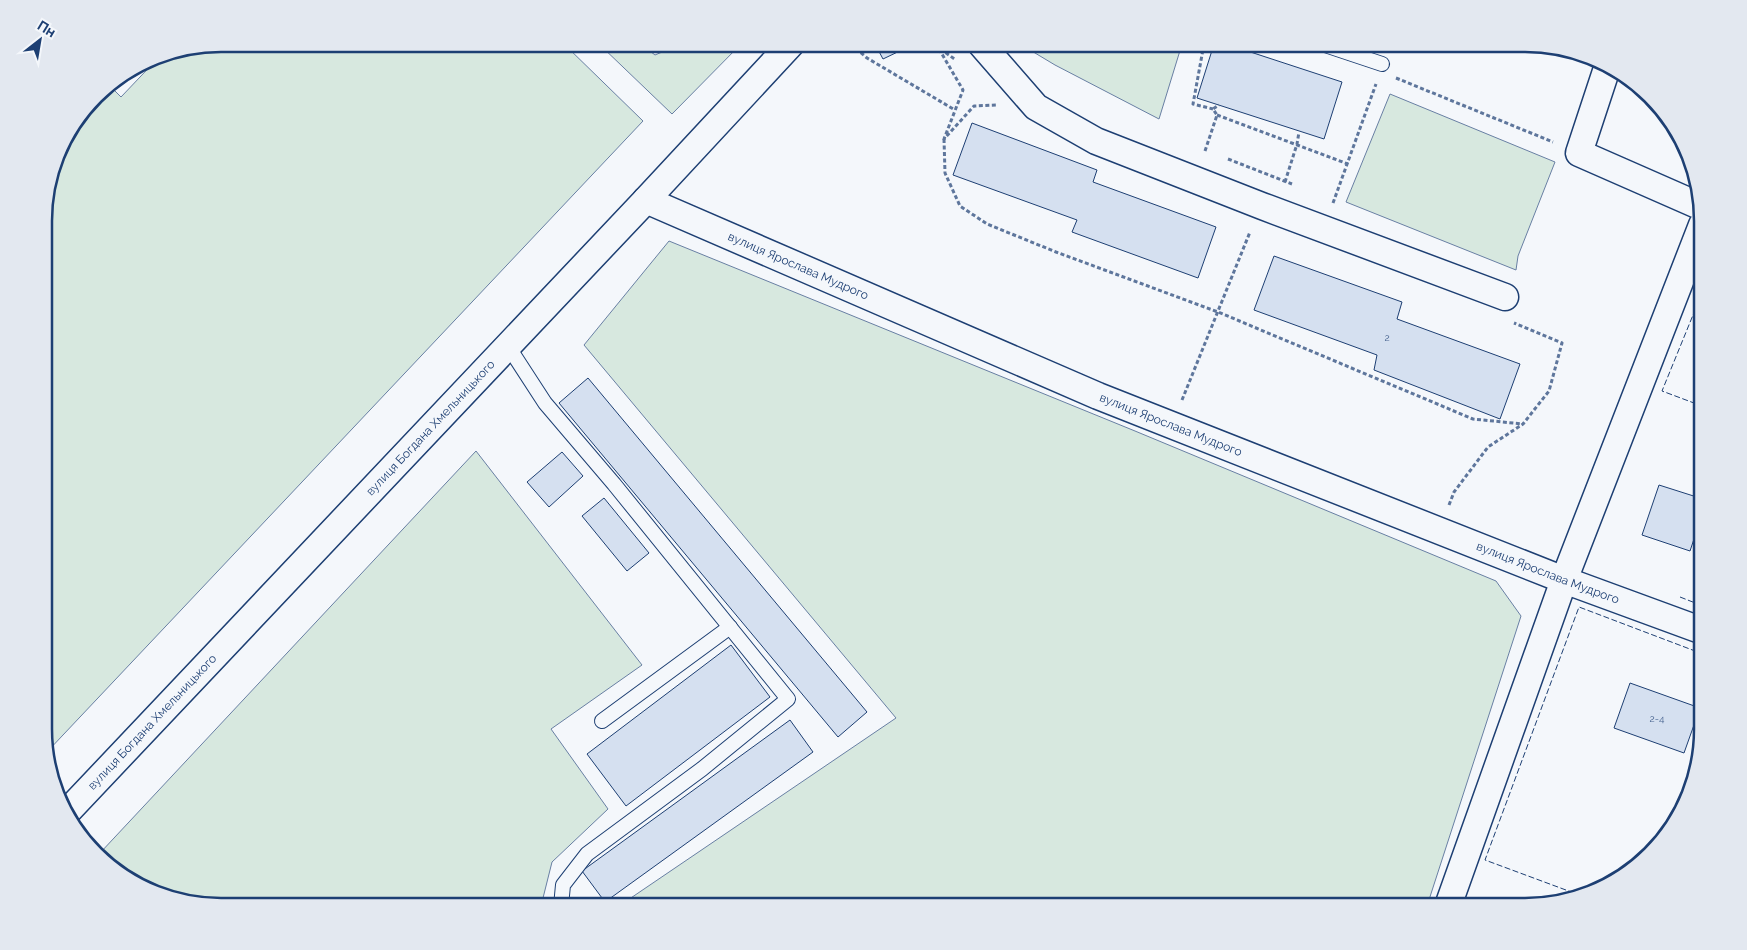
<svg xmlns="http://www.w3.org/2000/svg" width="1747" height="950" viewBox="0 0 1747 950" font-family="Raleway,sans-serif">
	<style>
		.green { fill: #d7e8df; stroke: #687fa3 }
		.building { fill: #d5e0f0; stroke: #1d3f73 }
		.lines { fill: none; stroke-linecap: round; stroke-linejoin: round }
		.lane-casing { stroke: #1d3f73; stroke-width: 16 }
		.street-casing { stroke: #1d3f73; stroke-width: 29 }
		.path { stroke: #5e769c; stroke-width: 3; stroke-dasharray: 4 2.5; stroke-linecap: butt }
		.lane { stroke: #f4f7fb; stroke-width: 14 }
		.street { stroke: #f4f7fb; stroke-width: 26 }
		.fence { stroke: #1d3f73; stroke-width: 1; stroke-dasharray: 6 2.5; stroke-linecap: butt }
		.labels { text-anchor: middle; stroke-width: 4; stroke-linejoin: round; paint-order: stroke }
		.number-label { font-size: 10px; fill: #4b6792 }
		.street-label { font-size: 12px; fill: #1d3f73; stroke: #f4f7fb }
		.rim { fill: none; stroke: #1d3f73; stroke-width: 2.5 }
	</style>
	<rect width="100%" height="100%" fill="#f4f7fb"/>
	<!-- green -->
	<g class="green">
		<path d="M221 44H564L643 121 46 753 44 210 62 143 104 88 109 85 121 97 160 56Z"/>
		<path d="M599 44H641L655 55 681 44H741L672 114Z"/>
		<path d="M1020 44H1182L1159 119 1055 65Z"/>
		<path d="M1390 94 1555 162 1518 256 1516 270 1346 202Z"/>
		<path d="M669 241 1135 431 1496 581 1521 616 1427 906H619L896 718 584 345Z"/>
		<path d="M476 451 642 665 551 729 608 809 552 862 541 906H222L143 888 100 853Z"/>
	</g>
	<!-- building -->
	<g class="building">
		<path d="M875 44H906L908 47 883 59Z"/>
		<path d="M1214 44H1226L1342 82 1324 139 1197 98Z"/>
		<path d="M972 123 1097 170 1093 182 1216 227 1198 278 1072 232 1077 220 953 175Z"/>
		<path d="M1274 256 1402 302 1397 319 1520 364 1500 419 1374 370 1377 355 1254 310Z"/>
		<path d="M588 378 867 712 838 737 559 403Z"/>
		<path d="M562 452 583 476 549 507 527 482Z"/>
		<path d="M1659 485 1703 499V512L1690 551 1642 535Z"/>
		<path d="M604 498 649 553 627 571 582 516Z"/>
		<path d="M731 645 770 697 626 806 587 754Z"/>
		<path d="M1630 683 1700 708 1684 753 1614 728Z"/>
		<path d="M790 720 813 752 605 902 582 871Z"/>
	</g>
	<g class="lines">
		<!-- lane casing -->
		<g class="lane-casing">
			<g id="lane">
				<path d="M1322 44 1382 64"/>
				<path d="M508 346 545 403 614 484 788 699 702 769 587 854 563 885 561 906"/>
				<path d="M602 721 730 627"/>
			</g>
		</g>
		<!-- street casing -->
		<g class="street-casing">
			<g id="street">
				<path d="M981 44 1036 107 1096 141 1262 206 1505 297"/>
				<path d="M1608 65 1579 153 1702 207"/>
				<path id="s1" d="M646 200 1098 396 1564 580 1703 631"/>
				<path id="s2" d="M69 810 646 200 791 44"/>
				<path d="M1448 906 1564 580 1702 225"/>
			</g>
		</g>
		<!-- path -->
		<g class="path">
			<path d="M851 44 867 58 955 110"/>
			<path d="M936 44 939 48 956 60"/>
			<path d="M1204 44 1193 104 1213 109"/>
			<path d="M939 49 963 90 944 139 974 106 997 105"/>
			<path d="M1396 78 1553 142"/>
			<path d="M1217 115 1348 164"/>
			<path d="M944 139 945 173 960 206 987 224 1056 252 1218 312 1473 419 1523 424"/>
			<path d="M1205 151 1217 115 1213 109 1219 105"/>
			<path d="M1228 159 1292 184"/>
			<path d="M1285 182 1297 144 1299 132"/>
			<path d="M1333 203 1376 84"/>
			<path d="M1182 400 1250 232"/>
			<path d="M1449 505 1454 492 1488 447 1523 424 1549 391 1562 343 1514 323"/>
		</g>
		<!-- lane -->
		<use href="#lane" class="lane"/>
		<!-- street -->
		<use href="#street" class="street"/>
		<!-- fence -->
		<g class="fence">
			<path d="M1702 293 1662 391 1702 406"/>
			<path d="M1680 597 1703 606"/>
			<path d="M1574 893 1485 860 1579 607 1703 654"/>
		</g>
	</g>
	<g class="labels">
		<!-- number labels -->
		<g class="number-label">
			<text x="1387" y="341">2</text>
			<text x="1657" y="722">2-4</text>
		</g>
		<!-- street labels -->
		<g class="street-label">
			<text dy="4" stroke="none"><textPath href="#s1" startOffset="166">вулиця Ярослава Мудрого</textPath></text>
			<text dy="4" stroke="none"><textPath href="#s1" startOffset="571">вулиця Ярослава Мудрого</textPath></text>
			<text dy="4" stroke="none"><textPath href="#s2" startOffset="526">вулиця Богдана Хмельницького</textPath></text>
			<text dy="4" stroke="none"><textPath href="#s1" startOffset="976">вулиця Ярослава Мудрого</textPath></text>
			<text dy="4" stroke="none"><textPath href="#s2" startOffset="121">вулиця Богдана Хмельницького</textPath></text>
		</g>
	</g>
	<!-- crop -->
	<path d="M0 0H1747V950H0ZM221 52H1525A169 169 0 0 1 1694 221V729A169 169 0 0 1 1525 898H221A169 169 0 0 1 52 729V221A169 169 0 0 1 221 52Z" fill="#e3e8f0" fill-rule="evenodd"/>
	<path class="rim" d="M221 52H1525A169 169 0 0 1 1694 221V729A169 169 0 0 1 1525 898H221A169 169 0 0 1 52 729V221A169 169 0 0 1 221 52Z"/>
	<!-- north arrow -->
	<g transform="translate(40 40) rotate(31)" stroke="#f4f7fb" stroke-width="4" paint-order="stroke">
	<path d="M0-4L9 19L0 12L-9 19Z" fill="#1d3f73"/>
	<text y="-8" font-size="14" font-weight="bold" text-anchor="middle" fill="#1d3f73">Пн</text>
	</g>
</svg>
